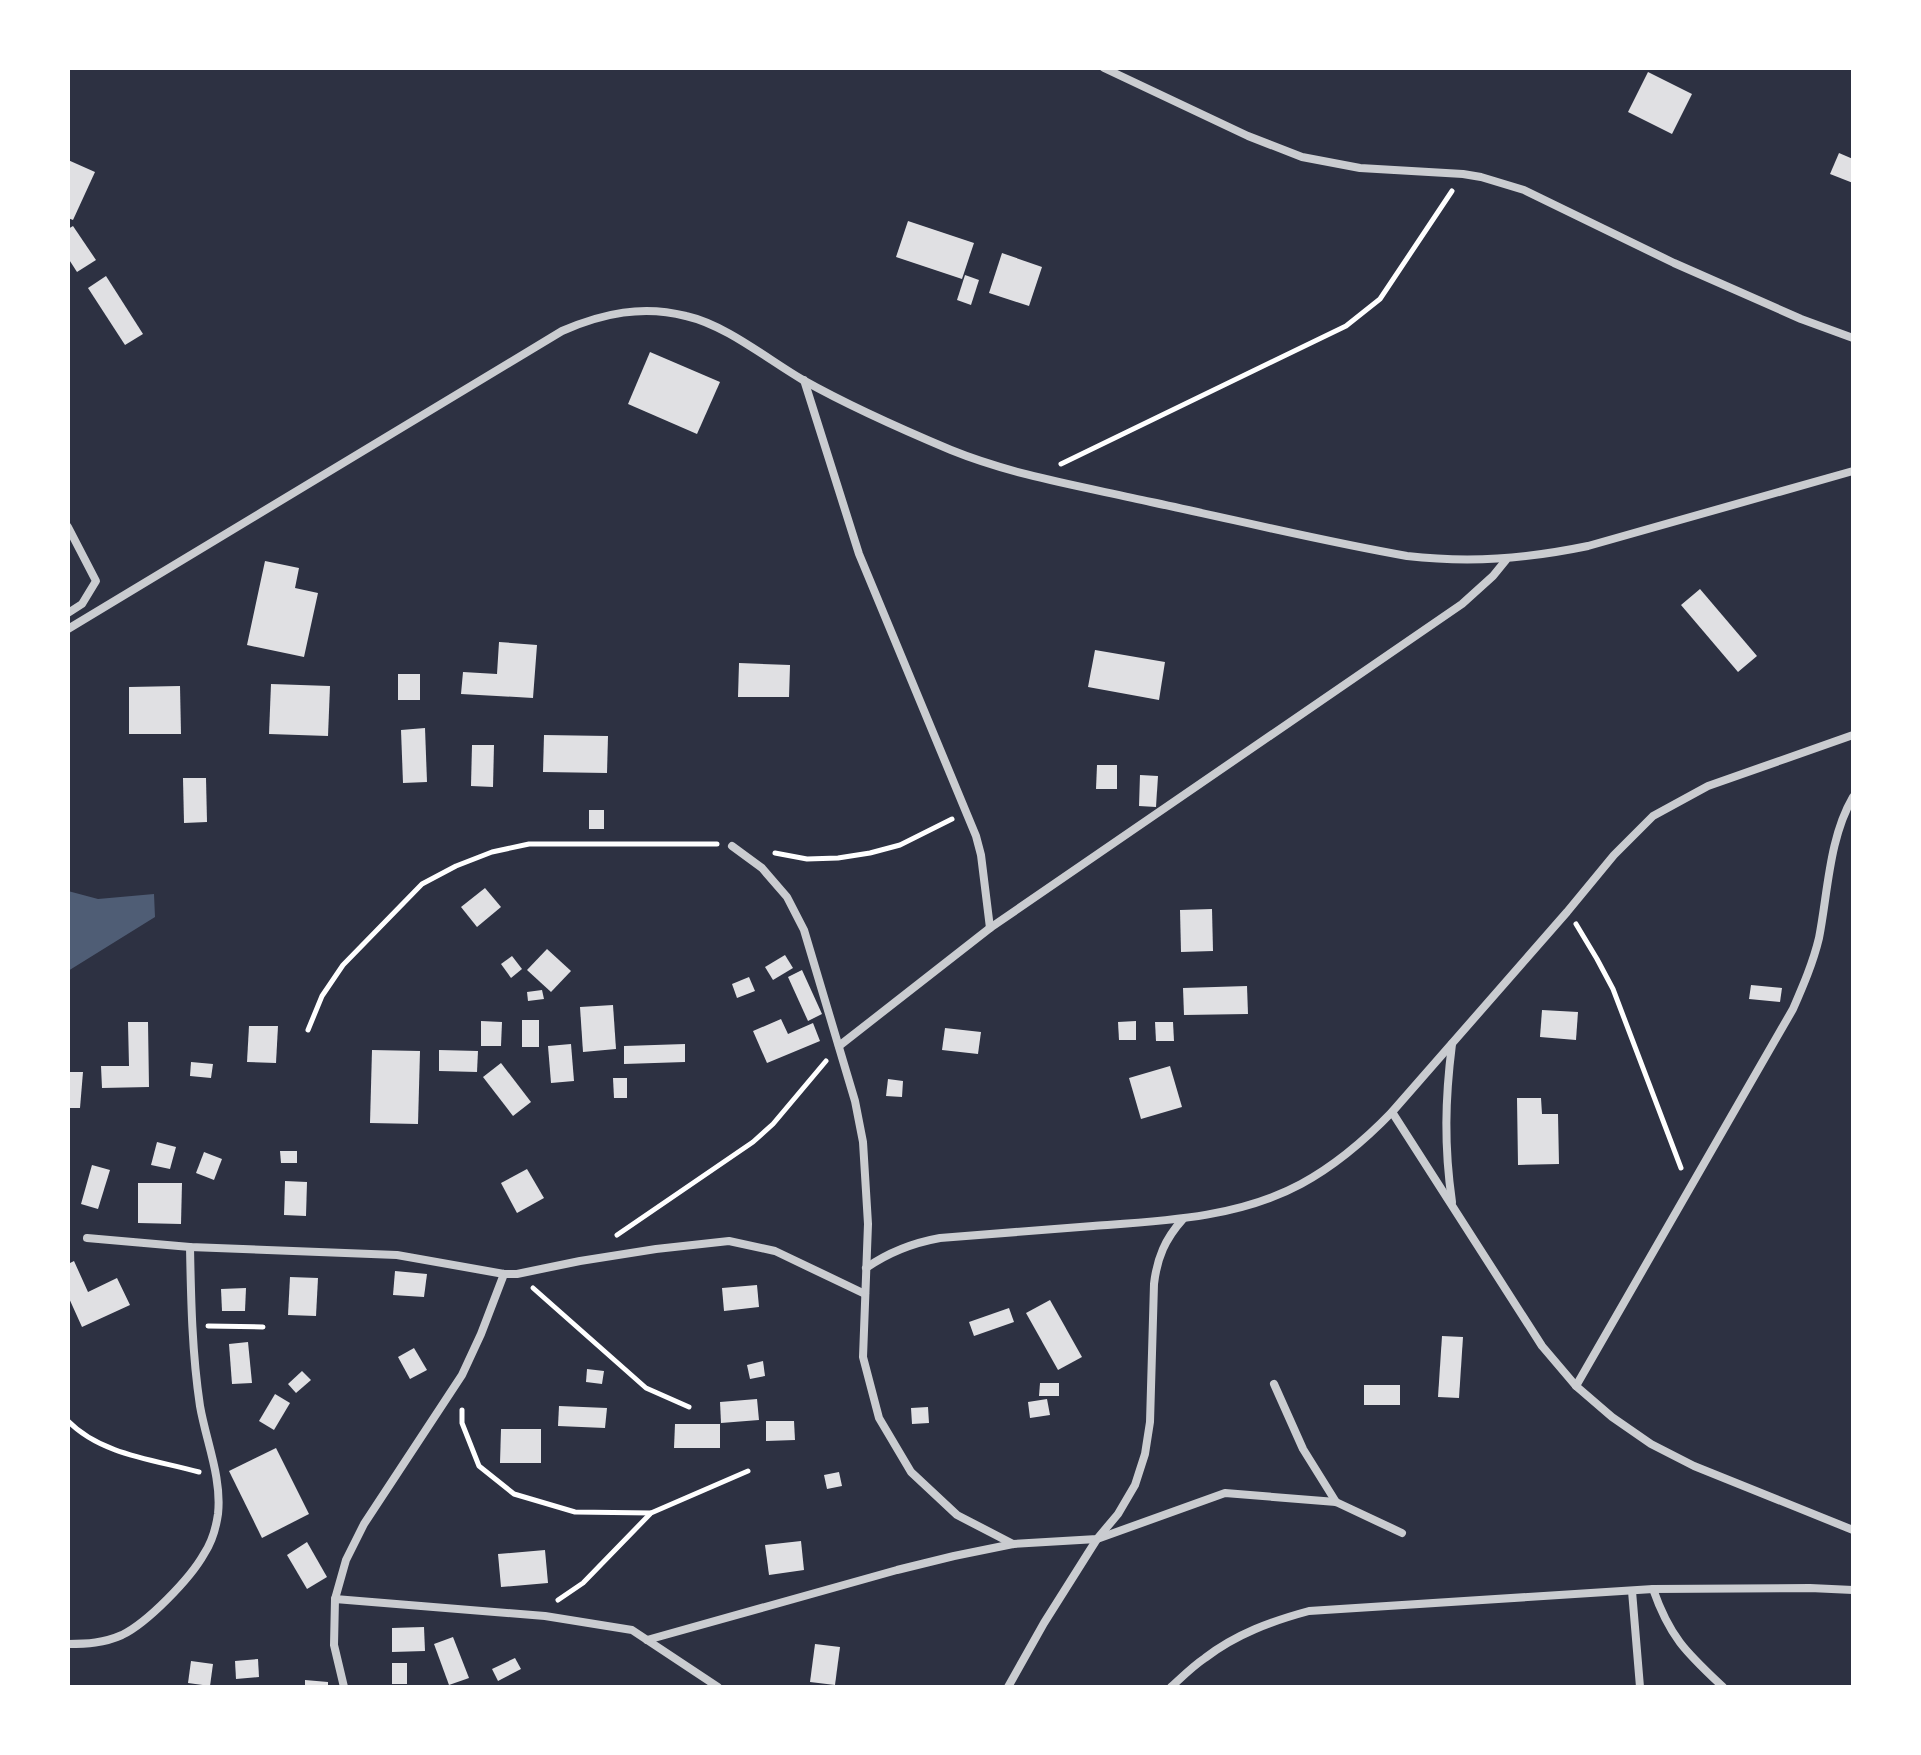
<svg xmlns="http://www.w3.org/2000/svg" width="1921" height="1755" viewBox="0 0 1921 1755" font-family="Spectral,serif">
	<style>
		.water { fill: #4f5d75 }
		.building { fill: #e0e0e3 }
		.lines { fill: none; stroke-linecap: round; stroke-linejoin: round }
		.path { stroke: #fff; stroke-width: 5 }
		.minor { stroke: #caccd0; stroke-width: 8 }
	</style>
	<rect width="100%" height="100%" fill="#2d3142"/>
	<!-- water -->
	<path class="water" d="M68 891 98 899 154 894 155 917 68 971Z"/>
	<!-- building -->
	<g class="building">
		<path d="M1648 72 1692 94 1672 134 1628 112Z"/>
		<path d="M1839 153 1853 159V183L1830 174Z"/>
		<path d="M68 160 95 172 73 220 68 218Z"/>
		<path d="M908 221 974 243 962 279 896 257Z"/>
		<path d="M73 226 96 260 77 272 68 258V229Z"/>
		<path d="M1002 253 1042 267 1029 306 989 293Z"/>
		<path d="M965 275 979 280 971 305 957 300Z"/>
		<path d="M106 276 143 334 125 345 88 288Z"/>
		<path d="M650 352 720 382 697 434 628 404Z"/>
		<path d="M265 561 299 568 295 588 318 593 304 657 247 645Z"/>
		<path d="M1700 589 1757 656 1738 672 1681 605Z"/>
		<path d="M499 642 537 645 533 698 461 694 463 672 497 674Z"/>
		<path d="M1095 650 1165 662 1159 700 1088 687Z"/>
		<path d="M739 663 790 665 789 697H738Z"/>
		<rect x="398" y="674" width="22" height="26"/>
		<path d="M271 684 330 686 328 736 269 734Z"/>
		<path d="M180 686 181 734H129V687Z"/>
		<path d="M425 728 427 782 403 783 401 730Z"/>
		<path d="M544 735 608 736 607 773 543 772Z"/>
		<path d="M472 745H494L493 787 471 786Z"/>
		<path d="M1097 765H1117V789H1096Z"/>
		<path d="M1140 775 1158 776 1156 807 1139 806Z"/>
		<path d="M183 778H206L207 822 184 823Z"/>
		<rect x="589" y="810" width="15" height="19"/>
		<path d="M485 888 501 907 477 927 461 907Z"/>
		<path d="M1212 909 1213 951 1181 952 1180 910Z"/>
		<path d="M547 949 571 971 551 992 527 970Z"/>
		<path d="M785 955 793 968 773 980 765 967Z"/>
		<path d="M512 956 522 969 511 978 501 964Z"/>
		<path d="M802 970 822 1014 808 1021 788 977Z"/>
		<path d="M749 977 755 991 737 998 732 984Z"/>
		<path d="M1751 985 1782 988 1780 1002 1749 999Z"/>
		<path d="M1247 986 1248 1014 1184 1015 1183 988Z"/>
		<path d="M542 990 544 999 528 1001 527 992Z"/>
		<path d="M613 1005 616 1049 583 1052 580 1007Z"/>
		<path d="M1542 1010 1578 1012 1576 1040 1540 1037Z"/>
		<path d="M781 1019 788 1034 813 1023 820 1041 767 1063 753 1031Z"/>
		<rect x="522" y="1020" width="17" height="27"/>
		<path d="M481 1021 502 1022 501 1046H481Z"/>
		<path d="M1136 1021V1040H1119L1118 1022Z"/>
		<path d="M128 1022H148L149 1087 102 1088 101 1066H129Z"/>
		<path d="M1155 1022H1173L1174 1041H1156Z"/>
		<path d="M249 1026H278L276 1063 247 1062Z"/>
		<path d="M945 1028 981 1032 978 1054 942 1050Z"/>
		<path d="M571 1044 574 1081 551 1083 548 1046Z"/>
		<path d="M685 1044V1062L624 1064V1046Z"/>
		<path d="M372 1050 420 1051 418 1124 370 1123Z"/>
		<path d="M439 1050 478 1051 477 1072 439 1071Z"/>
		<path d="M191 1062 213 1064 211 1078 190 1076Z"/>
		<path d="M501 1063 531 1102 513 1116 483 1077Z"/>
		<path d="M1170 1066 1182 1107 1141 1119 1129 1078Z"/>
		<path d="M68 1072H83L80 1108H68Z"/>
		<path d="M613 1078H627V1098H614Z"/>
		<path d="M888 1079 903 1081 902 1097 886 1096Z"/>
		<path d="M1517 1098H1541L1542 1114H1558L1559 1164 1518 1165Z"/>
		<path d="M157 1142 176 1147 170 1169 151 1165Z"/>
		<path d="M280 1151H297V1163H281Z"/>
		<path d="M204 1152 222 1159 214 1180 196 1173Z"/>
		<path d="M92 1165 110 1170 98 1209 81 1204Z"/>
		<path d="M527 1169 544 1198 517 1213 501 1183Z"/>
		<path d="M285 1181 307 1182 306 1216 284 1215Z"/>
		<path d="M138 1183H182L181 1224 138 1223Z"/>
		<path d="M74 1261 88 1292 117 1278 130 1305 82 1327 68 1296V1264Z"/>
		<path d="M395 1271 427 1274 424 1297 393 1295Z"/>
		<path d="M290 1277 318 1278 316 1316 288 1315Z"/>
		<path d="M757 1285 759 1307 724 1311 722 1288Z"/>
		<path d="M246 1288 245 1311H222L221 1289Z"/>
		<path d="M1050 1300 1082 1357 1058 1370 1026 1313Z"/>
		<path d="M1009 1308 1014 1322 974 1336 969 1322Z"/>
		<path d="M1442 1336 1463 1337 1459 1398 1438 1397Z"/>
		<path d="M248 1342 252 1383 232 1384 229 1344Z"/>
		<path d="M414 1348 427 1370 410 1379 398 1357Z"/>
		<path d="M763 1361 765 1376 750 1379 747 1365Z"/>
		<path d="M587 1369 604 1371 602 1384 586 1382Z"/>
		<path d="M302 1371 311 1380 296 1393 288 1384Z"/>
		<path d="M1040 1383H1059V1396H1039Z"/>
		<rect x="1364" y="1385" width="36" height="20"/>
		<path d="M275 1394 290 1403 274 1430 259 1421Z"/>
		<path d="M757 1399 759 1420 721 1423 720 1402Z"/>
		<path d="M1047 1399 1050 1415 1030 1418 1028 1402Z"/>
		<path d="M559 1406 607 1408 605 1428 558 1426Z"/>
		<path d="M928 1407 929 1423 912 1424 911 1408Z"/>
		<path d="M766 1421H794L795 1440 766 1441Z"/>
		<path d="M675 1424H720V1448H674Z"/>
		<path d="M501 1429H541V1463H500Z"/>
		<path d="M276 1448 309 1514 262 1538 229 1471Z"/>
		<path d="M839 1472 842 1486 827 1489 824 1475Z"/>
		<path d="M801 1541 804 1570 769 1575 765 1545Z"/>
		<path d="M307 1542 327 1577 307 1589 287 1555Z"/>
		<path d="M545 1550 548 1583 501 1587 498 1554Z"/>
		<path d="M424 1627 425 1651 392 1652V1628Z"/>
		<path d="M453 1637 469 1678 449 1685 434 1644Z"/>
		<path d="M815 1644 840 1647 835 1685 810 1682Z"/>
		<path d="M515 1658 521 1669 498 1681 492 1669Z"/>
		<path d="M258 1659 259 1677 236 1679 235 1661Z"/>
		<path d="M191 1661 213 1664 210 1686 188 1683Z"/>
		<rect x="392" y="1663" width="15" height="21"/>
		<path d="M305 1680 328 1682V1687H305Z"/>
	</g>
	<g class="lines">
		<!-- path -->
		<g class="path">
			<path d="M1061 464 1346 326 1380 299 1452 191"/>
			<path d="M775 853 807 859 838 858 870 853 900 845 952 819"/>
			<path d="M1576 924 1597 959 1613 989 1681 1168"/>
			<path d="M308 1030 322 996 343 965 422 884 456 866 492 852 529 844H717"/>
			<path d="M617 1235 753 1142 773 1124 826 1061"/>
			<path d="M533 1288 646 1388 689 1407"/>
			<path d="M208 1326 263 1327"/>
			<path d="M462 1410V1423L479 1466 514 1494 575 1512 651 1513"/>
			<path d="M68 1421C101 1455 156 1460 199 1472"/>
			<path d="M558 1600 583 1583 651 1513 748 1471"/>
		</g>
		<!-- minor -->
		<g class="minor">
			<path d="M1104 68 1248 136 1302 157 1360 168 1463 174 1481 177 1524 190 1674 263 1801 319 1853 338"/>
			<path d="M804 380 859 554 976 836 981 855 990 928"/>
			<path d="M68 527 96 581 82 604 68 613"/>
			<path d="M68 629 562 331C603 313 643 305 686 316 726 325 767 359 803 380 851 407 901 429 951 450 1015 476 1085 487 1151 502 1236 520 1321 541 1407 556 1470 563 1525 559 1588 546L1853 471"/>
			<path d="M732 846 762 868 787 897 804 930 855 1101 863 1142 868 1224 863 1357 879 1418 911 1472 957 1515 1013 1544"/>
			<path d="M1452 1044C1445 1100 1444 1146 1452 1202"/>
			<path d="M839 1046 990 928 1462 604 1493 576 1506 560"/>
			<path d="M1392 1112 1542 1346 1576 1386 1612 1417 1651 1444 1694 1466 1853 1530"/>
			<path d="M87 1238 190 1247 397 1255 504 1274H517L580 1261 656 1249 729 1241 775 1251 865 1294"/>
			<path d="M866 1268C889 1252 912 1243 940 1238 991 1234 1042 1230 1093 1226 1163 1221 1238 1218 1301 1184 1336 1165 1365 1140 1392 1112L1567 912 1614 855 1653 816 1708 786 1853 735"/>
			<path d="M1274 1384 1303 1449 1336 1502"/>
			<path d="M1576 1386 1793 1009C1803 986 1813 963 1819 938 1828 892 1829 838 1853 797"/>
			<path d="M1653 1589C1670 1638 1687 1653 1723 1687"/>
			<path d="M1632 1591 1640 1687"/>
			<path d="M335 1599 545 1616 632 1630 718 1687"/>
			<path d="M647 1640 897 1570 954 1556 1013 1544 1097 1539 1225 1493 1336 1502 1402 1533"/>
			<path d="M68 1644C87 1644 104 1643 122 1635 147 1623 190 1579 204 1554 212 1542 216 1528 218 1514 222 1478 206 1441 200 1406 192 1353 191 1300 190 1247"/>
			<path d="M344 1687 334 1645 335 1599 346 1560 364 1524 462 1375 481 1334 504 1274"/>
			<path d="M1008 1687 1044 1623 1097 1539 1118 1514 1135 1485 1145 1454 1150 1422 1154 1284C1157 1258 1165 1239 1183 1219"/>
			<path d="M1171 1687C1182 1677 1193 1666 1205 1658 1236 1634 1272 1621 1309 1611L1653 1589 1810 1588 1853 1590"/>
		</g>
	</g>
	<!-- border -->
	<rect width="1921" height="1755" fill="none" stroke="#ffffff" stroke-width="140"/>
</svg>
